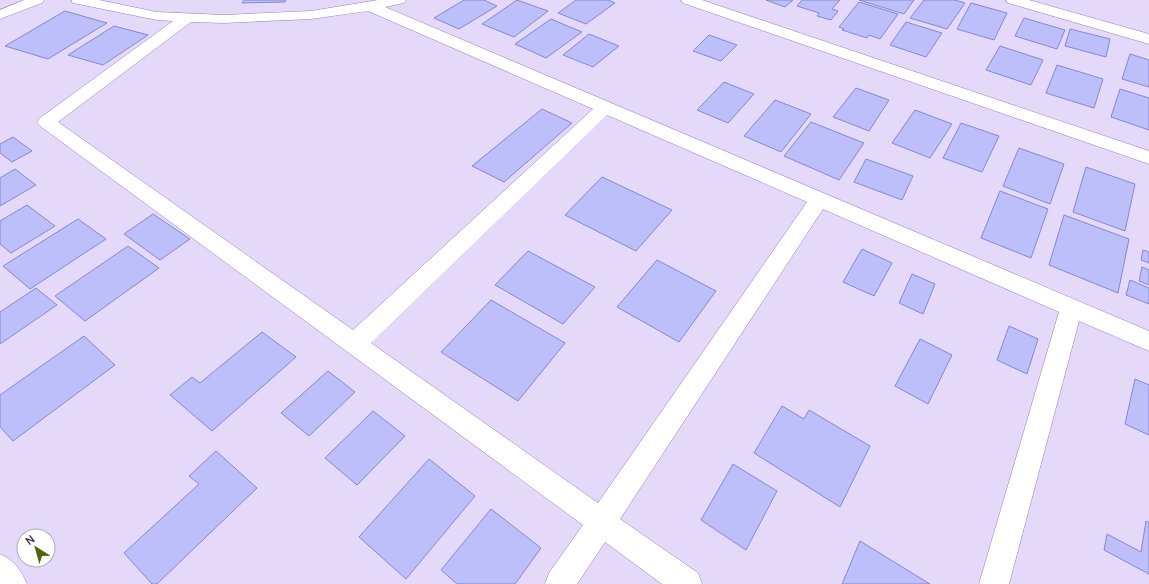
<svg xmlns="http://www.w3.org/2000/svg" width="1149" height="584" viewBox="0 0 1149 584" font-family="Manrope,sans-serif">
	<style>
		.building { fill: #bcbffa; stroke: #8688d0 }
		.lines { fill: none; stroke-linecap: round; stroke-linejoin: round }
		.minor-casing { stroke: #997cc2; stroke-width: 1 }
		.tertiary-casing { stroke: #997cc2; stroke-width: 1 }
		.minor { fill: #fff; fill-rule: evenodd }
		.tertiary { fill: #fff; fill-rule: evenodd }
	</style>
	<rect width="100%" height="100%" fill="#e4d9f8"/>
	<!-- building -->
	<g class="building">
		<path d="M244 0H286L285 2 242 3Z"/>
		<path d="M464 0H484L497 6 459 29 434 18Z"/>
		<path d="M517 0 548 11 514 37 482 24Z"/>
		<path d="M576 0H608L615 3 586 24 558 13Z"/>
		<path d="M766 0H793L785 7Z"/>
		<path d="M802 0H840L832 9 838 11 831 20 817 16 819 13 797 6Z"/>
		<path d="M859 0H914L904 14Z"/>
		<path d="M924 0H955L965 3 947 29 910 18Z"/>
		<path d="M859 2 898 14 880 39 869 35 867 38 842 30 844 29 839 27Z"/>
		<path d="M971 3 1007 13 994 40 957 29Z"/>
		<path d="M65 11 107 23 48 59 5 46Z"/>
		<path d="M1024 18 1065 30 1057 49 1015 36Z"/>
		<path d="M551 19 582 32 546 58 515 44Z"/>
		<path d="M906 22 942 33 926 57 890 45Z"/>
		<path d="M114 26 148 35 103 65 68 55Z"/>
		<path d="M1070 29 1110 39 1106 57 1065 46Z"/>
		<path d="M589 34 619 46 593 67 563 55Z"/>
		<path d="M709 35 737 45 721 61 693 51Z"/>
		<path d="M1000 46 1043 60 1031 85 986 70Z"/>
		<path d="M1130 54 1149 60V87L1122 79Z"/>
		<path d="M1057 65 1103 79 1094 108 1046 93Z"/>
		<path d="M724 82 754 94 728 123 697 110Z"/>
		<path d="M856 88 889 100 869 131 833 117Z"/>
		<path d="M1120 89 1149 98V130L1111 117Z"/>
		<path d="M775 100 811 114 781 152 744 136Z"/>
		<path d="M542 109 572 123 504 182 472 166Z"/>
		<path d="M915 110 952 124 930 158 892 143Z"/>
		<path d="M811 122 864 143 839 180 784 156Z"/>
		<path d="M961 123 999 136 982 172 943 158Z"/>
		<path d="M13 137 32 151 12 162 0 153V144Z"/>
		<path d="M1019 148 1064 164 1050 204 1003 186Z"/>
		<path d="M866 159 913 176 902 200 854 182Z"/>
		<path d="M1086 167 1135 184 1125 231 1073 212Z"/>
		<path d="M15 169 36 185 0 206V178Z"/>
		<path d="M602 177 672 210 636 251 565 215Z"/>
		<path d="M1000 191 1048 209 1031 258 981 238Z"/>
		<path d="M27 205 55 226 11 253 0 244V221Z"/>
		<path d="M153 214 190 239 160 260 124 234Z"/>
		<path d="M1064 215 1129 239 1118 293 1049 265Z"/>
		<path d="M78 219 106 239 30 289 3 266Z"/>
		<path d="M128 246 159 268 85 321 55 296Z"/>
		<path d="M862 249 892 263 874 296 843 282Z"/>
		<path d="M1143 250 1149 252V263L1141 260Z"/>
		<path d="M528 251 595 287 563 324 495 285Z"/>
		<path d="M657 260 716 291 679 342 617 307Z"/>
		<path d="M1142 267 1149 270V285L1139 281Z"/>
		<path d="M912 274 935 284 923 314 899 303Z"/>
		<path d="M1130 280 1149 288V304L1126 295Z"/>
		<path d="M36 288 57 305 0 344V312Z"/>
		<path d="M491 300 565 343 518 401 441 352Z"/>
		<path d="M1009 326 1038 339 1027 374 997 360Z"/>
		<path d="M262 332 296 357 212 431 170 395 192 377 200 383Z"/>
		<path d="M84 336 115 365 13 441 0 427V395Z"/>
		<path d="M920 339 952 355 928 404 895 386Z"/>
		<path d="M328 371 355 392 309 436 281 413Z"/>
		<path d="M1135 379 1149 385V435L1125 424Z"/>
		<path d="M782 406 804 419 809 410 870 446 840 507 754 453Z"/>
		<path d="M373 411 405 436 357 485 325 458Z"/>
		<path d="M216 451 257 488 157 584H152L124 553 199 484 189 476Z"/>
		<path d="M429 459 475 496 406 579 359 537Z"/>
		<path d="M733 464 777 491 746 550 701 520Z"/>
		<path d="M491 509 541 548 515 584H457L441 570Z"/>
		<path d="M1146 521 1149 523V574L1104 550 1107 534 1141 552Z"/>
		<path d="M860 541 930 584H842Z"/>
	</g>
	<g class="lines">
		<!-- minor casing -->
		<g class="minor-casing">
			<g id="minor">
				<path d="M24 0H44L42 3 0 19V10Z"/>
				<path d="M71 0H99L157 12 224 15 311 11 378 0H406L404 3 385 7 1149 331V351L1079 321 1009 584H979L1059 312 823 209 620 519 698 573 702 584H662L605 542 577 584H545L549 573 583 525 40 126 37 122 40 118 173 21 157 20 78 4 73 3ZM368 11 593 109 353 330 58 122 191 22 224 23 311 19ZM607 115 807 202 598 503 371 343Z"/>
				<path d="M681 0H702L1149 151V164L683 3Z"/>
				<path d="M1006 0H1029L1149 34V44L1008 3Z"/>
			</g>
		</g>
		<!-- tertiary casing -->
		<g class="tertiary-casing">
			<path id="tertiary" d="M0 554C14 560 21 570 27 584H0Z"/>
		</g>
		<!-- minor -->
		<use href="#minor" class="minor"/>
		<!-- tertiary -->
		<use href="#tertiary" class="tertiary"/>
	</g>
	<!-- north arrow -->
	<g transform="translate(36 548) rotate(323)"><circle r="19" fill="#ffffff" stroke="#afabb7"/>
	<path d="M0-3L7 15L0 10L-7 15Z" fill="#51650f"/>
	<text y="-6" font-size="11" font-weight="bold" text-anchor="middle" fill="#382c4a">N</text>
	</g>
</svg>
